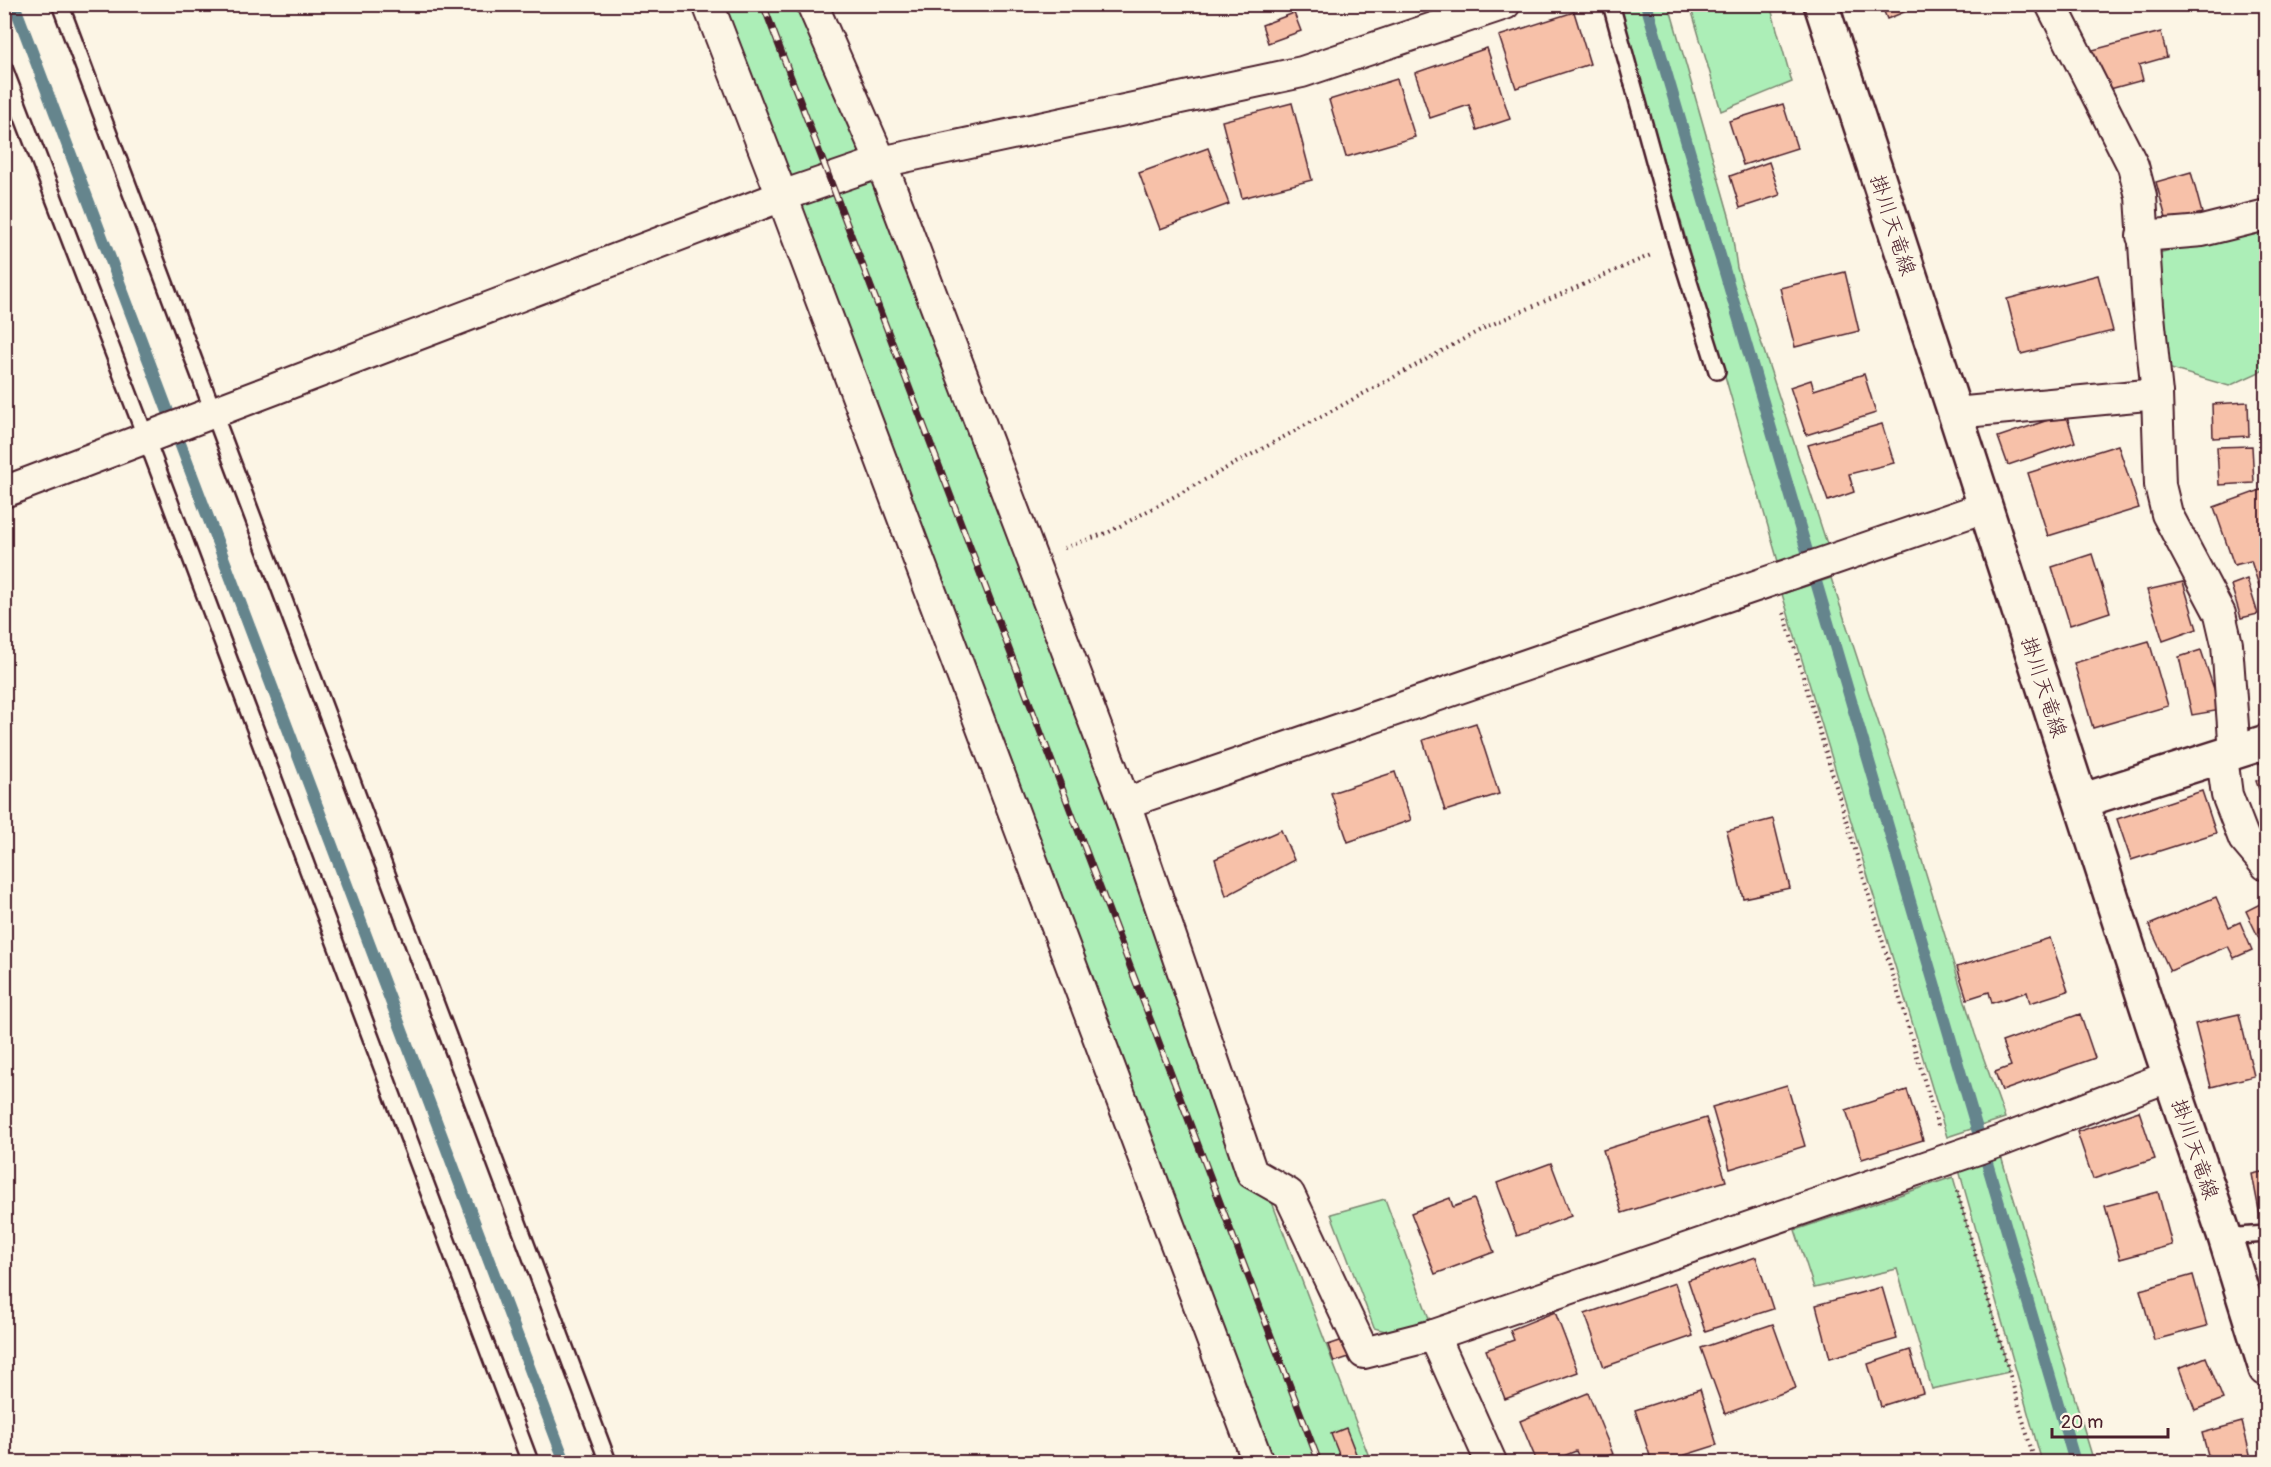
<svg xmlns="http://www.w3.org/2000/svg" width="2271" height="1467" viewBox="0 0 2271 1467" font-family="Pangolin,'Klee One',sans-serif">
	<style>
		.green { fill: #aceeb7; stroke: #7b8671; stroke-width: 1.5 }
		.lines { fill: none; stroke-linecap: round; stroke-linejoin: round }
		.stream { stroke: #65858d; stroke-width: 12 }
		.building { fill: #f7c1a9; stroke: #4a1f2b; stroke-width: 1.5 }
		.lane-casing { stroke: #4a1f2b; stroke-width: 20 }
		.street-casing { stroke: #4a1f2b; stroke-width: 34 }
		.secondary-casing { stroke: #4a1f2b; stroke-width: 38 }
		.primary-casing { stroke: #4a1f2b; stroke-width: 38 }
		.path { stroke: #4a1f2b; stroke-width: 4; stroke-dasharray: 1.5 4.5; stroke-linecap: butt }
		.lane { stroke: #fcf5e5; stroke-width: 15 }
		.street { stroke: #fcf5e5; stroke-width: 30 }
		.secondary { stroke: #fcf5e5; stroke-width: 33 }
		.primary { stroke: #fcf5e5; stroke-width: 33 }
		.rail-casing { stroke: #4a1f2b; stroke-width: 7 }
		.rail { stroke: #fcf5e5; stroke-width: 4.5; stroke-dasharray: 14; stroke-linecap: butt }
		.labels { text-anchor: middle; stroke-width: 4.5; stroke-linejoin: round; paint-order: stroke }
		.street-label { font-size: 21px; fill: #4a1f2b; stroke: #fcf5e5 }
	</style>
	<rect width="100%" height="100%" fill="#fcf5e5"/>
	<filter id="ink" filterUnits="userSpaceOnUse"><feTurbulence type="fractalNoise" baseFrequency=".0167" numOctaves="2"/><feDisplacementMap in="SourceGraphic" scale="12" xChannelSelector="R" yChannelSelector="G"/><feConvolveMatrix kernelMatrix="1 2 1 2 8 2 1 2 1" color-interpolation-filters="sRGB"/></filter>
	<g filter="url(#ink)">
		<!-- green -->
		<g class="green">
			<path d="M716 5H808L920 279 1371 1462H1274Z"/>
			<path d="M1619 5H1669L1730 219 1737 268 1829 550 1779 565Z"/>
			<path d="M1690 5H1770L1792 82 1721 111Z"/>
			<path d="M2266 225V369L2229 386 2164 367 2151 255Z"/>
			<path d="M1831 578 1898 782 1975 1034 2005 1118 1947 1137 1782 594Z"/>
			<path d="M2000 1153 2094 1462H2042L1959 1170Z"/>
			<path d="M1953 1177 2009 1372 1932 1389 1897 1269 1814 1288 1795 1230Z"/>
			<path d="M1385 1199 1430 1321 1396 1334 1374 1328 1331 1214Z"/>
		</g>
		<g class="lines">
			<!-- stream -->
			<g class="stream">
				<path d="M14 4 565 1462"/>
				<path d="M1646 4 2075 1462"/>
			</g>
		</g>
		<!-- building -->
		<g class="building">
			<path d="M1881 4H1924L1887 19Z"/>
			<path d="M1574 12 1590 64 1516 88 1499 36Z"/>
			<path d="M1294 13 1301 31 1268 43 1262 25Z"/>
			<path d="M2161 32 2167 57 2139 65 2143 80 2099 92 2089 51Z"/>
			<path d="M1487 48 1510 119 1477 130 1469 105 1430 118 1415 73Z"/>
			<path d="M1397 79 1415 137 1346 157 1329 100Z"/>
			<path d="M1292 103 1312 180 1242 198 1222 121Z"/>
			<path d="M1783 104 1797 148 1743 165 1729 121Z"/>
			<path d="M1208 148 1229 204 1160 229 1139 173Z"/>
			<path d="M1769 162 1780 195 1740 208 1730 176Z"/>
			<path d="M2191 172 2202 213 2167 222 2156 182Z"/>
			<path d="M1845 272 1859 331 1795 347 1780 288Z"/>
			<path d="M2098 275 2113 331 2021 354 2007 299Z"/>
			<path d="M1864 374 1876 413 1806 435 1790 387 1811 380 1814 390Z"/>
			<path d="M2248 402 2249 436 2213 438 2212 404Z"/>
			<path d="M2066 414 2075 442 2008 465 1998 437Z"/>
			<path d="M1882 424 1894 463 1849 474 1854 492 1828 501 1808 445Z"/>
			<path d="M2118 445 2139 508 2048 536 2028 473Z"/>
			<path d="M2252 446 2254 483 2219 485 2217 447Z"/>
			<path d="M2266 488V596L2263 598 2251 561 2234 565 2214 507Z"/>
			<path d="M2092 554 2110 612 2070 625 2052 567Z"/>
			<path d="M2247 579 2258 614 2241 618 2231 585Z"/>
			<path d="M2183 582 2197 629 2163 641 2147 590Z"/>
			<path d="M2149 641 2168 706 2093 728 2074 663Z"/>
			<path d="M2201 650 2221 710 2192 715 2179 657Z"/>
			<path d="M1476 723 1499 794 1445 811 1423 740Z"/>
			<path d="M1395 772 1411 820 1348 842 1331 793Z"/>
			<path d="M2266 777V810L2256 781Z"/>
			<path d="M2202 791 2216 833 2131 860 2117 819Z"/>
			<path d="M1773 819 1790 888 1743 898 1727 831Z"/>
			<path d="M1281 830 1294 860 1226 896 1215 859Z"/>
			<path d="M2216 897 2229 927 2240 922 2252 950 2234 958 2228 946 2170 971 2149 925Z"/>
			<path d="M2266 901V945L2263 947 2246 911Z"/>
			<path d="M2050 938 2068 991 2030 1003 2027 992 1992 1003 1989 992 1967 999 1957 967Z"/>
			<path d="M2080 1014 2095 1058 2002 1091 1995 1072 2011 1066 2002 1042Z"/>
			<path d="M2239 1014 2254 1076 2211 1087 2195 1024Z"/>
			<path d="M1787 1085 1805 1146 1730 1169 1712 1107Z"/>
			<path d="M1907 1090 1923 1140 1862 1159 1846 1110Z"/>
			<path d="M2139 1111 2155 1159 2093 1179 2077 1132Z"/>
			<path d="M1706 1118 1726 1181 1622 1213 1603 1150Z"/>
			<path d="M1551 1163 1571 1216 1517 1236 1497 1183Z"/>
			<path d="M2266 1171V1221H2261L2252 1174Z"/>
			<path d="M2158 1192 2172 1245 2120 1259 2105 1206Z"/>
			<path d="M1450 1198 1453 1207 1474 1199 1494 1252 1435 1274 1411 1213Z"/>
			<path d="M1756 1257 1773 1309 1705 1331 1688 1280Z"/>
			<path d="M2193 1275 2207 1326 2154 1340 2140 1290Z"/>
			<path d="M1675 1283 1693 1336 1604 1367 1585 1314Z"/>
			<path d="M1882 1287 1897 1339 1830 1358 1816 1305Z"/>
			<path d="M1555 1312 1578 1372 1505 1399 1486 1350 1514 1340 1510 1330Z"/>
			<path d="M1773 1324 1796 1388 1725 1414 1701 1348Z"/>
			<path d="M1343 1340 1349 1357 1334 1362 1328 1345Z"/>
			<path d="M1910 1350 1923 1393 1881 1406 1868 1364Z"/>
			<path d="M2206 1357 2223 1399 2195 1410 2179 1368Z"/>
			<path d="M1700 1389 1717 1445 1663 1462H1652L1635 1410Z"/>
			<path d="M1588 1393 1613 1454 1593 1462H1581L1576 1451 1549 1462H1537L1520 1421Z"/>
			<path d="M2242 1422 2252 1462H2210L2202 1433Z"/>
			<path d="M1346 1428 1358 1459 1342 1462 1331 1434Z"/>
		</g>
		<g class="lines">
			<!-- lane casing -->
			<g class="lane-casing">
				<g id="lane">
					<path d="M60 4 608 1462"/>
					<path d="M1611 4 1677 244 1717 371"/>
					<path d="M4 68 146 438 530 1462"/>
					<path d="M2225 1237 2266 1234"/>
				</g>
			</g>
			<!-- street casing -->
			<g class="street-casing">
				<g id="street">
					<path d="M708 4 782 196 1258 1462"/>
					<path d="M812 4 881 162 1125 803 1252 1173 1289 1194 1364 1353 1434 1335"/>
					<path d="M2051 4 2133 166 2141 196 2148 306 2157 394 2160 485 2167 514 2220 614 2227 644 2235 753"/>
					<path d="M2142 236 2202 231 2266 215"/>
					<path d="M1955 413 2157 394"/>
					<path d="M4 492 782 196 881 162 1302 72 1505 4"/>
					<path d="M2222 757 2227 795 2244 839 2266 865"/>
					<path d="M1125 803 1985 507"/>
					<path d="M1491 1462 1434 1335 2001 1141 2170 1076"/>
				</g>
			</g>
			<!-- secondary casing -->
			<g class="secondary-casing">
				<path id="secondary" d="M2081 801 2266 742"/>
			</g>
			<!-- primary casing -->
			<g class="primary-casing">
				<path id="primary" d="M1821 4 1955 413 2162 1053 2225 1237 2266 1369"/>
			</g>
			<!-- path -->
			<g class="path">
				<path d="M1064 548 1109 532 1486 327 1653 254"/>
				<path d="M1784 613 1938 1126"/>
				<path d="M1957 1191 2035 1462"/>
			</g>
			<!-- lane -->
			<use href="#lane" class="lane"/>
			<!-- street -->
			<use href="#street" class="street"/>
			<!-- secondary -->
			<use href="#secondary" class="secondary"/>
			<!-- primary -->
			<use href="#primary" class="primary"/>
			<!-- rail casing -->
			<g class="rail-casing">
				<path id="rail" d="M763 4 1319 1462"/>
			</g>
			<!-- rail -->
			<use href="#rail" class="rail"/>
		</g>
	</g>
	<g class="labels">
		<!-- street labels -->
		<g class="street-label">
			<text transform="translate(1893 225) rotate(72)" y="7">掛川天竜線</text>
			<text transform="translate(2044 687) rotate(72)" y="7">掛川天竜線</text>
			<text transform="translate(2195 1149) rotate(71)" y="7">掛川天竜線</text>
		</g>
	</g>
	<!-- margin -->
	<rect width="2271" height="1467" fill="none" stroke="#fcf5e5" stroke-width="24"/>
	<rect x="12" y="12" width="2247" height="1443" fill="none" stroke="#4a1f2b" stroke-width="2" filter="url(#ink)"/>
	<!-- scale -->
	<path d="M2052 1428v9h116v-9" fill="none" stroke="#4a1f2b" stroke-width="3"/>
	<text x="2061" y="1428" font-size="18" fill="#4a1f2b" stroke="#fcf5e5" stroke-width="4.5" paint-order="stroke">20 m</text>
</svg>
